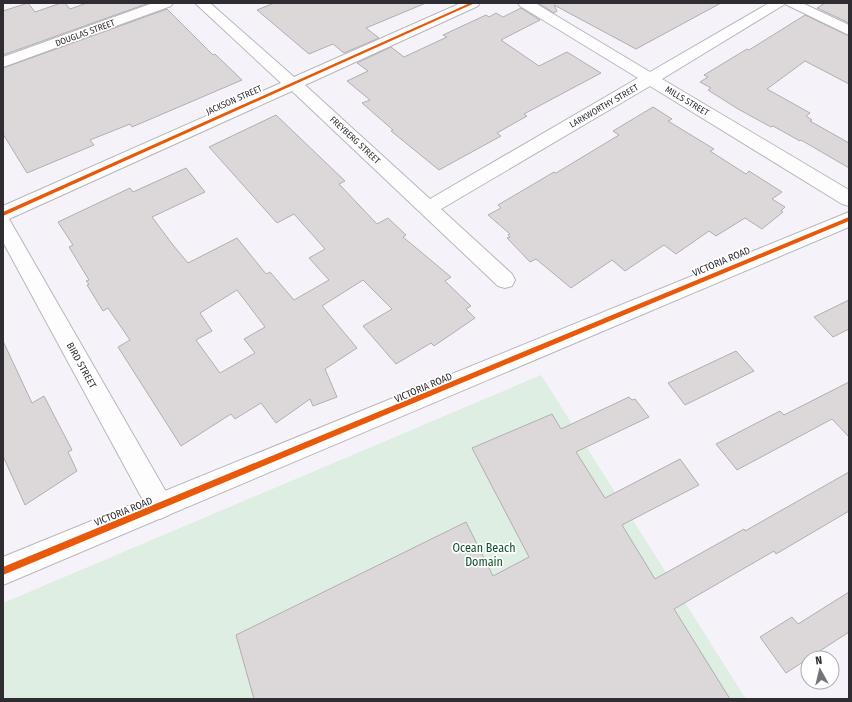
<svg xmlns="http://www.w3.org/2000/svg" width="852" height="702" font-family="'Fira Sans Condensed',sans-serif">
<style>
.green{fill:#deeee2}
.building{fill:#dcd8d9;stroke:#b2aeb0;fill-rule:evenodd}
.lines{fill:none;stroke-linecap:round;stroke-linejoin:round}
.street-casing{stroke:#b8b6bb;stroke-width:2}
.secondary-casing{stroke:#b8b6bb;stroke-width:2}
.street{fill:#fefdfe;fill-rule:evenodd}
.secondary{fill:#fefdfe;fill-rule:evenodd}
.cycleway-casing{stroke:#fff;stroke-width:2}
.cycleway{fill:#e8590c;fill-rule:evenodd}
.labels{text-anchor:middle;stroke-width:3.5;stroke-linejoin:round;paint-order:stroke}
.far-street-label{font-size:9px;fill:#302d32;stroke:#fff}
.street-label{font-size:10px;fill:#302d32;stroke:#fff}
.near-park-label{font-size:12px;fill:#0f5229;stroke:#fff}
</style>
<rect width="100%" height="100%" fill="#f6f2f9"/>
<path class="green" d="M541,375l205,324h-743v-96z"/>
<path class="building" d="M28,3l7,9 26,-9h4l5,6 17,-6h62l-146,52v-44z
M274,3h152l-60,25 13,10 -35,15 -11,-9 -24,10 -52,-44z
M538,3h183l-85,46 -82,-44 3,6 -3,2z
M825,3h24v20l-32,-15z
M521,8l19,12 -39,20 38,26 28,-14 34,21 -77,41 3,2 -30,17 4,3 -62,34 -48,-39 2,-1 -31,-27 8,-3 -23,-19 21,-10 -11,-8 34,-16 13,10 43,-20 -4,-2 43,-20 3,2 7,-4 7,4z
M167,9l46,46 2,-1 27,26 -110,47 -2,-3 -40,16 4,5 -67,28 -24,-39v-66z
M805,15l44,21v48l-44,-23 -38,28 43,24 -4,3 6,4 -2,1 39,22v25l-48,-28 -1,1 -27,-15 -2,1 -33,-18 -30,-19 3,-2 -11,-6 8,-5 -4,-2 43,-26 2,1z
M653,107l19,12 -4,2 46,28 -4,2 36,23 3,-3 33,21 -10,7 13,8 -4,4 2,1 -21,17 -17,-11 -29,18 -7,-5 -33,23 -12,-9 -39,26 -13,-11 -41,28 -35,-29 -6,3 -23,-24 3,-1 -2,-2 2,-1 -22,-19 13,-7 -3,-3 56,-33 2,1 63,-38 -6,-4z
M276,115l69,66 -6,3 38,40 11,-6 18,17 -3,2 48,40 -6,4 26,25 -5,3 9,9 -41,28 -3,-3 -35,21 -33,-38 29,-17 -29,-29 -41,26 35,42 -32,21 12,28 -24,9 -3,-7 -34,24 -15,-20 -26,16 -4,-5 -50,32 -63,-99 12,-7 -22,-32 -5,3 -16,-26 2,-1 -3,-3 3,-1 -20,-33 4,-2 -15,-23 72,-34 3,4 53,-24 19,24 -53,25 21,28 15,18 49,-25 29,36 4,-2 24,28 35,-20 -20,-22 16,-9 -31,-35 -17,9 -68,-76zM237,290l28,37 -21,12 11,14 -35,20 -24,-33 16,-9 -12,-18z
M849,300v29l-16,8 -19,-20z
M3,341l29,62 12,-7 28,54 -4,2 9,19 -52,34 -22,-49z
M736,351l18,20 -69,34 -17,-22z
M849,382v55l-17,-18 -95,51 -21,-26 64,-33 4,4z
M629,397l3,3 3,-1 14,18 -73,35 29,46 75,-39 19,26 -77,40 33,54 89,-50 1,2 104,-59v39l-73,43 -2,-3 -100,58 56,90h-476l-18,-64 230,-113 27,54 36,-19 -57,-109 80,-34 9,15z
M849,592v40l-63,41 -26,-36 32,-20 6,7z"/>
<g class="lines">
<defs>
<path id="street" d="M153,3h20l-2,3 -168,61v-10z
M195,3h15l84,74 167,-74h19l-2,3 -173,79 125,114 208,-121 -118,-72 -2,-3h17l115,69 119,-69h33l47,22v10l-64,-31 -123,75 187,111v16l-7,-2 -192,-118 -209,123 71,65 3,6 -3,6 -7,2 -7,-2 -206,-195 -283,128 160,278 4,9 -4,9 -9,4 -9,-4 -148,-273v-36l278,-123z"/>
<path id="secondary" d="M849,212v15l-846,358v-28z"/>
</defs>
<use href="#street" class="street-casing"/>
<use href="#secondary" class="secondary-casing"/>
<use href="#street" class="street"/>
<use href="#secondary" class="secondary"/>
<defs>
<path id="cycleway" d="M470,3h5l-472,213v-4z
M849,217v4l-846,354v-8z"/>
</defs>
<use href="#cycleway" class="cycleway-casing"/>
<use href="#cycleway" class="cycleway"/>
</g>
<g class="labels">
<g class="far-street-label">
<text transform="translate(85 33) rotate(-20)" y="3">DOUGLAS STREET</text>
<text transform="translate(234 100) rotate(-24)" y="3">JACKSON STREET</text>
<text transform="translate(687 101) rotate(31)" y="3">MILLS STREET</text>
<text transform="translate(604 106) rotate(-30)" y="3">LARKWORTHY STREET</text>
<text transform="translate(355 140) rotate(43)" y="3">FREYBERG STREET</text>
</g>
<g class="street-label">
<text transform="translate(721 261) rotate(-23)" y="4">VICTORIA ROAD</text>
<text transform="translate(82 365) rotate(61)" y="4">BIRD STREET</text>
<text transform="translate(423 387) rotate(-23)" y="4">VICTORIA ROAD</text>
<text transform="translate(123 511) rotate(-22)" y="4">VICTORIA ROAD</text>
</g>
<g class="near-park-label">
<text x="484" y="552">Ocean Beach<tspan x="484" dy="14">Domain</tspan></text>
</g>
</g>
<rect width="852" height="702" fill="none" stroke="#302d32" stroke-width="8"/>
<g transform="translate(820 670) rotate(352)"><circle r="19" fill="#ffffff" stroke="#acabad"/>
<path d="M0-3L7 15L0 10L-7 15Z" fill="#757278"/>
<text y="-6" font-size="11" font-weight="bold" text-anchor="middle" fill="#302d32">N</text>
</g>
</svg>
